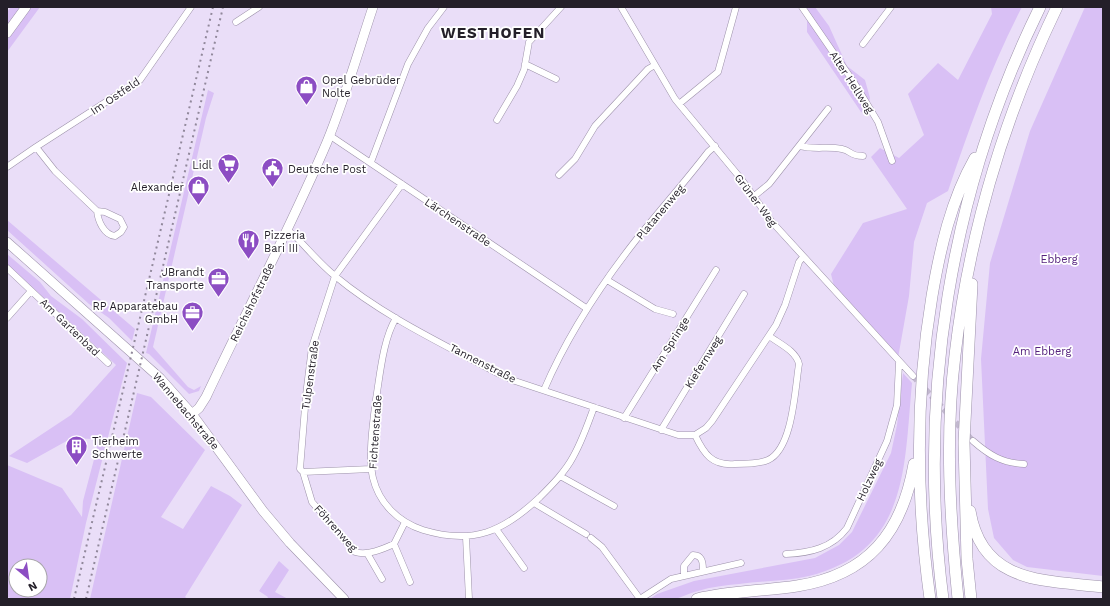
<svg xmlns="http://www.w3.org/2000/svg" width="1110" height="606" font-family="'Work Sans',sans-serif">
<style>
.green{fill:#d9c0f5;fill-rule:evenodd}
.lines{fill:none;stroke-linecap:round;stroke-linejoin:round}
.street-tunnel{stroke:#c2b8cf;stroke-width:6;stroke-dasharray:6 3;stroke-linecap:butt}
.street-casing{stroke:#9d92aa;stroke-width:7}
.secondary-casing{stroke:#9d92aa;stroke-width:10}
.highway-casing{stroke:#9d92aa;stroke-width:12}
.street{stroke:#fff;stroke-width:6}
.secondary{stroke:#fff;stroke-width:9}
.highway{stroke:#fff;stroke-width:11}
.rail{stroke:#91889b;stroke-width:2;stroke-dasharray:2 4;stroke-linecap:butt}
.labels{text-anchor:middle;stroke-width:3.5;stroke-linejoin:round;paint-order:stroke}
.poi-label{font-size:11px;fill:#241f29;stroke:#fff;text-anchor:start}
.street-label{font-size:11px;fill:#241f29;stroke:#fff}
.park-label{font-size:11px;fill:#56237e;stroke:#fff}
.district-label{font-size:15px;font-weight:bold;letter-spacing:1px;fill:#241f29;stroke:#fff}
</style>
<rect width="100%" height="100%" fill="#eadef8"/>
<path class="green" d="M11,7h29l-33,45v-40z
M805,7h10l14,19 18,40 18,14 5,18 -4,16 -5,-2 -54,-80v-23z
M991,7h31c-31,59 -53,122 -74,184l-21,12 -13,39 -5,54 -11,62 -64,-72 -3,-12 32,-51 44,-14 -36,-52 9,-9 19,10 25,-23 -16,-41 30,-31 20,17 34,-66z
M1085,7h18v569l-76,-9 -14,-7 -19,-22 -6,-29 -7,-150 9,-96 40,-132z
M208,90l6,3 -8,25 -53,229 35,40 6,3 7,-4 -2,5 -10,3 -40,-40 -3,-1z
M7,220l128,109 -3,12 -23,-23 -20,-14 -82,-74z
M7,254l33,28 11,14 31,23 45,44 -41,160 -16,76h-56l-7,-2v-132l55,23 20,29 1,-16 14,-53 -5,-9 -20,-1 -45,25 -18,-7 62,-41 45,-50 -109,-101zM16,566h24v24h-24z
M903,373l9,10c-8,84 -3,168 -103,193 -22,5 -47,5 -70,8 -14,1 -28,3 -41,7 -8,2 -16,6 -23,8 -8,1 -17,0 -25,0l7,-5 37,-13 121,-23 24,-13 13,-13 39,-79 6,-28z
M137,393l14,4 54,53 -44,67 22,12 28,-43 19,10 12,9 -57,92 3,2h-98z
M279,561l10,9 -14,22 13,7h-21l1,-2 -9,-6z"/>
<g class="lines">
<path class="street-tunnel" d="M913,376l60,65"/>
<defs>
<path id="street" d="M621,7l54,92 67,81 30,42 141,154
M802,7l53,77 23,38 14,39
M236,22l23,-15
M863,44l28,-37
M525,64l31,15
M679,104l39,-32 18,-65
M497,120l20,-34 7,-16 5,-28 32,-35
M329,135l257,173
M800,146c14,4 28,0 42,3 10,2 7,7 21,7
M371,162l37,-98 20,-36 16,-21
M7,167l29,-20
M559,175l16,-16 20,-33 53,-57 7,-4
M753,197l16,-13 59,-75
M97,211c1,10 7,24 18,25l6,-4 3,-5 -4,-8 -15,-7 -8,-1 -42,-40 -19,-24 104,-67 51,-73
M287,230l7,5c14,14 26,29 41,41 48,40 108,68 162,97l18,8 163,54h17l11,-7 6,-7 64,-96 9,-20 14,-43 4,-5
M7,268l101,95
M607,280l48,29 18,5
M7,318l24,-27
M396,318c-13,21 -16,57 -20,81 -3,23 -8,57 -3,79 6,25 25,44 50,52 50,15 80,2 117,-33 12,-12 25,-25 33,-40 9,-16 15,-33 21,-50
M544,390c23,-54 56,-104 92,-150 24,-30 49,-58 72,-88l7,-6
M624,418l92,-148
M661,430l83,-136
M695,435c9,19 17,31 40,29 11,0 24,0 33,-4 25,-11 27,-72 31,-96 -3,-13 -19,-20 -30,-28
M973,441c16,14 29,22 51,23
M371,469l-68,3 -3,-3 6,-74 6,-48 23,-71 67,-92
M303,472l9,30 43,50c12,4 28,-3 39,-8l11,-22
M560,476l54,30
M534,503l52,31
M496,529l28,39
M466,537l3,62
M591,538l11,9 38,52
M394,544l16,38
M367,553l15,26
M786,554c24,-1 46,-6 61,-26l40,-87 10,-36 2,-42
M684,574v-8l9,-11c9,0 10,7 10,15
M640,599l31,-20 70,-16"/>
<path id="secondary" d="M7,33l19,-26
M7,242l153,136 32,36 71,97 27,32 54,56
M192,414l7,-6 7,-11c40,-85 84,-168 121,-255 18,-44 31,-90 46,-135"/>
<path id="highway" d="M970,511c12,74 76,69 133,76
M697,599c33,-8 67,-8 100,-13 71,-11 105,-53 117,-122
M930,599c-14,-101 -15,-202 2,-303 8,-47 19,-96 43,-138
M943,599c-26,-202 7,-409 97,-592
M958,599c-8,-81 -13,-163 -3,-244 14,-122 49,-238 102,-348
M971,599l-4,-40 -3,-117 8,-158"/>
</defs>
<use href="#street" class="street-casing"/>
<use href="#secondary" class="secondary-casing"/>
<use href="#highway" class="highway-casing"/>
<use href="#street" class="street"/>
<use href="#secondary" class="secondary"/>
<use href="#highway" class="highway"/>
<path class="rail" d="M74,599l139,-592
M86,599l137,-592"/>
</g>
<defs>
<symbol id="shop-pin" viewBox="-11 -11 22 30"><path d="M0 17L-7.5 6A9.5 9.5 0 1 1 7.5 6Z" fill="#8c4dc3" stroke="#fff"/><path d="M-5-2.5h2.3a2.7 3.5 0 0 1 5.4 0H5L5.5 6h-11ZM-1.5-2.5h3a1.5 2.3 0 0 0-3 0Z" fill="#fff"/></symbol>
<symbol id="supermarket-pin" viewBox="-11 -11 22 30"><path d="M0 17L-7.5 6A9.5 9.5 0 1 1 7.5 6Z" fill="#8c4dc3" stroke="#fff"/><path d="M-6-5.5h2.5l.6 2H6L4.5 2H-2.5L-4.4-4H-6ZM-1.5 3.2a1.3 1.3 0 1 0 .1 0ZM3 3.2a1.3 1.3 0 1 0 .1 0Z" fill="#fff"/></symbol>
<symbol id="civic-pin" viewBox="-11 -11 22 30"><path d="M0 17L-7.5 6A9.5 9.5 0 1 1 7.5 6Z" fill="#8c4dc3" stroke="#fff"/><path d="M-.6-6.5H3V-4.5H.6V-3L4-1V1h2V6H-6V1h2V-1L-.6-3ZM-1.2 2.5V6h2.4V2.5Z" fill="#fff"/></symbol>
<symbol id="restaurant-pin" viewBox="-11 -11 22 30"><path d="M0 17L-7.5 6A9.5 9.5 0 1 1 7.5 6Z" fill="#8c4dc3" stroke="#fff"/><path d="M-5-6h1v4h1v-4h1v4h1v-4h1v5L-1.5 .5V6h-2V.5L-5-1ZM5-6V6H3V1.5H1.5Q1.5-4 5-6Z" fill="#fff"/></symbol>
<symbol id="office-pin" viewBox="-11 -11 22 30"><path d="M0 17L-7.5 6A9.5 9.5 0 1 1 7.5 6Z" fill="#8c4dc3" stroke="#fff"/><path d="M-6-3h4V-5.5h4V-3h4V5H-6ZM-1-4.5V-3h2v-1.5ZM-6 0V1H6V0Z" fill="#fff"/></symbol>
<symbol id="building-pin" viewBox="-11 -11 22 30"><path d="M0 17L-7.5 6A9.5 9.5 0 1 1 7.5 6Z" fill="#8c4dc3" stroke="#fff"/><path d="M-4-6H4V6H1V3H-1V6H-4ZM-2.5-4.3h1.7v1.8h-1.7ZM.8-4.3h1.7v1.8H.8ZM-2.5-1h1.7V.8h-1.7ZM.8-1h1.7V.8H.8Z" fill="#fff"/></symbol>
</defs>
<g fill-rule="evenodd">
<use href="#shop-pin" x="294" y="74" width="25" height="34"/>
<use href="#supermarket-pin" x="216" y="152" width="25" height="34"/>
<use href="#civic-pin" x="260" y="156" width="25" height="34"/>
<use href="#shop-pin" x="186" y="174" width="25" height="34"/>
<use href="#restaurant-pin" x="236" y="228" width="25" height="34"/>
<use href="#office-pin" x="206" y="266" width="25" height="34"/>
<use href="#office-pin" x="180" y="300" width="25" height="34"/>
<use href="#building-pin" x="64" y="434" width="25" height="34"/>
</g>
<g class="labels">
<g class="poi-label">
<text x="322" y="84">Opel Gebrüder<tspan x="322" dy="13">Nolte</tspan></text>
<text x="212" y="169" text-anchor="end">Lidl</text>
<text x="288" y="173">Deutsche Post</text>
<text x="184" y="191" text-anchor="end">Alexander</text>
<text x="264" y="239">Pizzeria<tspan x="264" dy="13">Bari III</tspan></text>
<text x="204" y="276" text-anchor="end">JBrandt<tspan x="204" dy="13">Transporte</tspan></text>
<text x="178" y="310" text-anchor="end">RP Apparatebau<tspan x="178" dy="13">GmbH</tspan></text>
<text x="92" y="445">Tierheim<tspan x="92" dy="13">Schwerte</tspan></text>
</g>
<g class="street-label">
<text transform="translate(852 82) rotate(57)" y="4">Alter Hellweg</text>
<text transform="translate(115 96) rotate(-34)" y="4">Im Ostfeld</text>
<text transform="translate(756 200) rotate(53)" y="4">Grüner Weg</text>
<text transform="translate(660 212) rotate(-50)" y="4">Platanenweg</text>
<text transform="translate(458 222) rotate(34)" y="4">Lärchenstraße</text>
<text transform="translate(252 302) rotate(-64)" y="4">Reichshofstraße</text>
<text transform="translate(70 327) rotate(44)" y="4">Am Gartenbad</text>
<text transform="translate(670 344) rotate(-58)" y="4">Am Springe</text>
<text transform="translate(703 362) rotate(-58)" y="4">Kiefernweg</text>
<text transform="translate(483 363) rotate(27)" y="4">Tannenstraße</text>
<text transform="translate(310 375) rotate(-82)" y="4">Tulpenstraße</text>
<text transform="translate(186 411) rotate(50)" y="4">Wannebachstraße</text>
<text transform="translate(375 432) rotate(-86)" y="4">Fichtenstraße</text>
<text transform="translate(869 480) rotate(-65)" y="4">Holzweg</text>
<text transform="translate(336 528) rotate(48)" y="4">Föhrenweg</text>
</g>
<g class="park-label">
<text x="1059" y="263">Ebberg</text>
<text x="1042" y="355">Am Ebberg</text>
</g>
<g class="district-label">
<text x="493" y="38">WESTHOFEN</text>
</g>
</g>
<rect width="1110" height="606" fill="none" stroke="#241f29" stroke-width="16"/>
<g transform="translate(28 578) rotate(151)"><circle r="19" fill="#ffffff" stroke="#a7a5a9"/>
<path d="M0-3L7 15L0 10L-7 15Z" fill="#8c4dc3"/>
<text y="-6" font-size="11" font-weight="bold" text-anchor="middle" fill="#241f29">N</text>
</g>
</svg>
